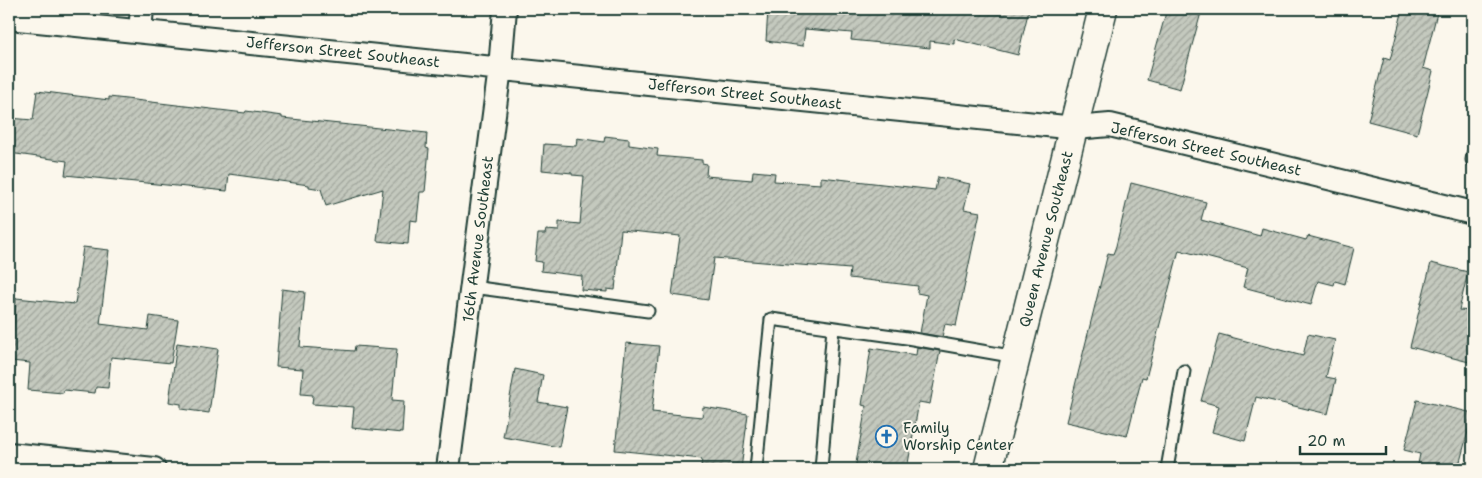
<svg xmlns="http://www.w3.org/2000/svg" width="1482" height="478" font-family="'Shantell Sans',sans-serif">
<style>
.building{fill:url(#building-hatch);stroke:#1f3d34}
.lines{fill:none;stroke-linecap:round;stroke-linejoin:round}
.service-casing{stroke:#1f3d34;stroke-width:15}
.minor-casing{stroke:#1f3d34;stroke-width:26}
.secondary-casing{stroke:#1f3d34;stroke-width:31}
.service{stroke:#fbf7ec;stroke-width:11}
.minor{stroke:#fbf7ec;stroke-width:22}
.secondary{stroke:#fbf7ec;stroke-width:28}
.labels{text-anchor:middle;stroke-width:4;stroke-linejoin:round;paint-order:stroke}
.street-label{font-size:15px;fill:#1f3d34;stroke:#fbf7ec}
.poi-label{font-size:15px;fill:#1f3d34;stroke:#fbf7ec;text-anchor:start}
</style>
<defs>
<pattern id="building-hatch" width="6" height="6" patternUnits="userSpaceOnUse" patternTransform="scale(1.25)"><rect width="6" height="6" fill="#c4c9be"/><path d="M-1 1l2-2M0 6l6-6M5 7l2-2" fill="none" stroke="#9fa49b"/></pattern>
</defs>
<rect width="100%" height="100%" fill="#fbf7ec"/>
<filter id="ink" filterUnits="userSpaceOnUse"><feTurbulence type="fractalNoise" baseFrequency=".02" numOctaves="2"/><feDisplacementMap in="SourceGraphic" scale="10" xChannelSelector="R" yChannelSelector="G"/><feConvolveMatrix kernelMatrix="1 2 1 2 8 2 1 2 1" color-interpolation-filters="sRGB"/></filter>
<g filter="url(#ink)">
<path class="building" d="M768,9h261l-11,46 -64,-16v5l-24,-3v7l-79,-8 1,-7 -47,-4 -2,17 -37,-5z
M1167,9h35l-22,80 -33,-9z
M1403,9h35l-15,59 10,3 -16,63 -49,-13 16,-63 6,2z
M37,91l72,9v-3l136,16 1,-2 36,5v2l145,15 -1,15 3,1 -4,43h-5l-3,29 -7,-1 -2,24 -31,-3 6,-52 -57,17 -5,-17 -12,-2v-2l-80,-11 -2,17 -162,-16 2,-14 -58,-8v-35l24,2z
M605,136l24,3v6l29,4 -1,7 45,4v3l5,1 -1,12 46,4 1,-9 22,2 -1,8 47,3v-7l114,13 3,-13 32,7 -6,25 16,3 -24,114 -11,-2 -3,13 -22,-4 7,-38 -10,-2 1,-7 -69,-8 1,-9 -136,-11 -6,42 -36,-5 8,-59 -59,-6 -6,60 -8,-1v3l-26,-2 1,-14 -41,-5 1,-9 -7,-1 3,-27h7l1,-4 13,1v-9l21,2 4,-48 -12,-1v-2l-30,-3 2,-26 32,2 1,-8 27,4z
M1131,183l75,19 -5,18 59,16 2,-8 44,12 2,-4 46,12 -9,36 -10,-3 -1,4 -16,-4 -7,24 -68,-18 5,-19 -69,-18 -33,128 -4,-1 -15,59 -61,-14 42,-169 5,1 3,-8z
M83,247l26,3 -9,74 48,6 2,-14 28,4 -7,43 -60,-6 -3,31 -12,-1 -1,6 -31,-3 -1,3 -35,-3 2,-27 -19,-2 5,-63 59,6z
M1431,263l37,9 -9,38 14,1v52l-63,-16z
M282,289l23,3 -5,55 54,4 1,-5 42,3 -5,51 12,1 -2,32 -50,-5 2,-21 -42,-3 1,-9 -12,-1 2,-25 -27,-2z
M1219,334l84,22 5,-22 27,6 -9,37 10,2 -8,35 -72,-17 -11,44 -33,-9 7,-26 -18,-5z
M177,343l41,6 -9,64 -28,-4v-5l-12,-2z
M626,343l33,3 -7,66 50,5 1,-10 45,7 -7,55 -40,-3 1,-7 -87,-9z
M917,347l23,4 -10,53 -11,-2 -12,67h-52l11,-63 -4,-1 9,-57 45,7z
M515,369l28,6 -5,27 29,5 -8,40 -56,-10z
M1417,400l56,13 -15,56h-41l3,-15 -16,-4z"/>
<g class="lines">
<defs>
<path id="service" d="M1472,160l1,-6
M472,287l176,24
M756,469l15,-150 136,19 109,19
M821,469l12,-141
M1167,469l17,-98"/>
<path id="minor" d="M9,18l1066,110 35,-3 363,88
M140,31l2,-22
M9,454l145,15
M448,469l52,-401 5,-59"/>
<path id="secondary" d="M988,469l115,-460"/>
</defs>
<use href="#service" class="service-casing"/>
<use href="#minor" class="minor-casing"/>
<use href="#secondary" class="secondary-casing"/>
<use href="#service" class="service"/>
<use href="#minor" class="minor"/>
<use href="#secondary" class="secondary"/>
</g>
</g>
<defs>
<symbol id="church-ring" viewBox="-11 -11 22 22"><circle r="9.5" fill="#fbf7ec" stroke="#1f6fb2" stroke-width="1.5"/><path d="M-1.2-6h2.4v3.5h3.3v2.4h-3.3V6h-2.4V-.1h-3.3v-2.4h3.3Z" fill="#1f6fb2"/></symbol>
</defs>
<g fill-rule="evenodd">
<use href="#church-ring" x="874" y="424" width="25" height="25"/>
</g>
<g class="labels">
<g class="street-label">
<text transform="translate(343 52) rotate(6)" y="5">Jefferson Street Southeast</text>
<text transform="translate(745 94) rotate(6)" y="5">Jefferson Street Southeast</text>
<text transform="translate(1206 149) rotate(13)" y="5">Jefferson Street Southeast</text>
<text transform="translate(478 239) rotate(-83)" y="5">16th Avenue Southeast</text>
<text transform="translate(1046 239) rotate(-76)" y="5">Queen Avenue Southeast</text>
</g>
<g class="poi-label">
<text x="903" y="433">Family<tspan x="903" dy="17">Worship Center</tspan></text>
</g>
</g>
<rect width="1482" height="478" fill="none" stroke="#fbf7ec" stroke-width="30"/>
<rect x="15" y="15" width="1452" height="448" fill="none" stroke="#1f3d34" stroke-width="2" filter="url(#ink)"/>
<path d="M1300 446v8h86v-8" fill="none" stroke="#1f3d34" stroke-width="2.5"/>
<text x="1307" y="446" font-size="15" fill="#1f3d34" stroke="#fbf7ec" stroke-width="4" paint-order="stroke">20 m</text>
</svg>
